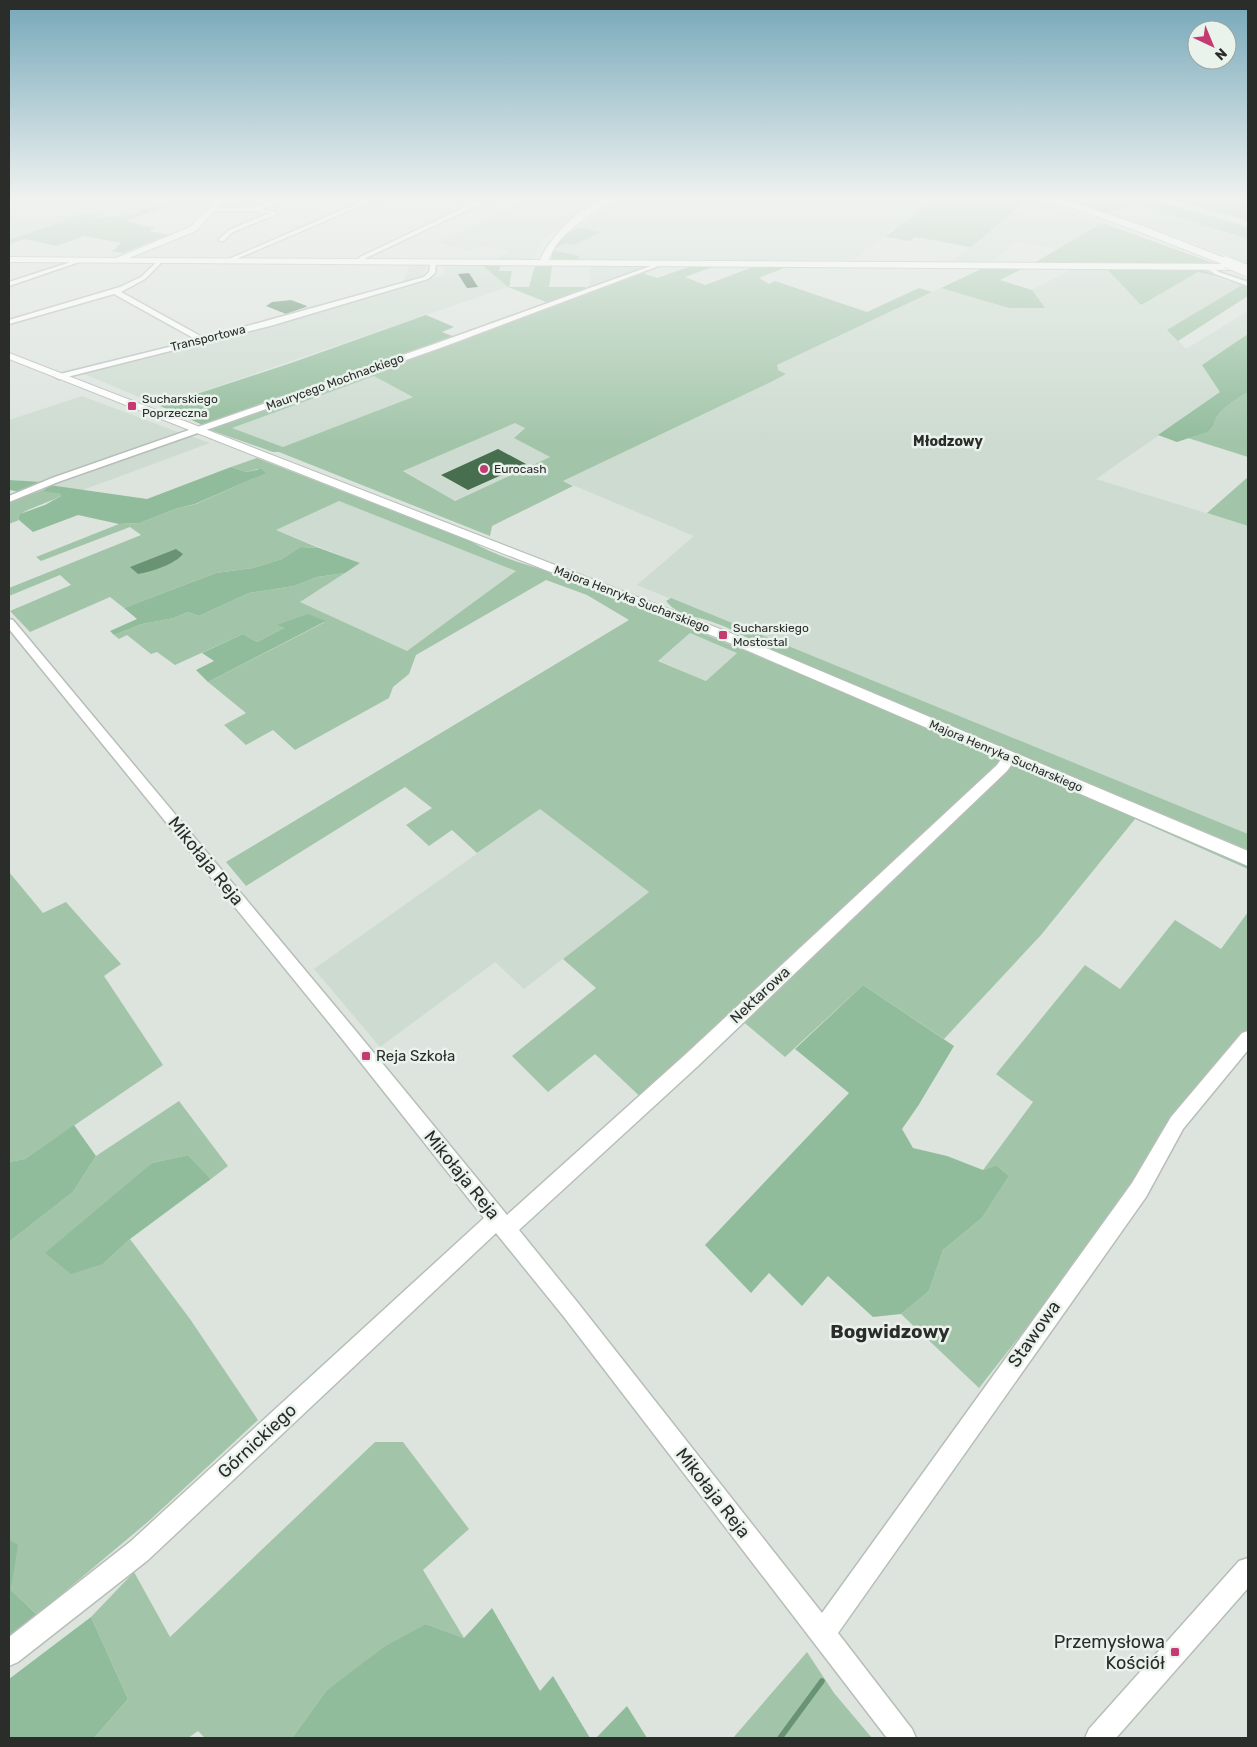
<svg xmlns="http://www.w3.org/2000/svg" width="1257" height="1747" font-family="Rubik,sans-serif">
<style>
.built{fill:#cddbd0}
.green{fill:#a2c5a9;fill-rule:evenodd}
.forest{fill:#91bc9b}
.water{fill:#6a9373}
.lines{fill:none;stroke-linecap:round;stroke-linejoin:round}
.stream{stroke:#6a9373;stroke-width:5.5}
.building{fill:#466e4f}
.minor-casing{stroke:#b7beb8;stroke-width:3}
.tertiary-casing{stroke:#b7beb8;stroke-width:2}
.primary-casing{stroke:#b7beb8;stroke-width:2}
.minor{fill:#fff;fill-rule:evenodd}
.tertiary{fill:#fff;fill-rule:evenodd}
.primary{fill:#fff;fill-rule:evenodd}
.primary-bridge-casing{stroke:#b7beb8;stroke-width:12;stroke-linecap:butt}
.primary-bridge{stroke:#fff;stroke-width:11}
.poi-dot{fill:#c53a70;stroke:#eaf2ec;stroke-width:2}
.labels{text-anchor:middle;stroke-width:5;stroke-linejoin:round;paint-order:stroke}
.far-street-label{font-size:12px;fill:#2b2d2b;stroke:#eaf2ec}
.far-poi-label{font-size:12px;fill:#2b2d2b;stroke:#eaf2ec;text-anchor:start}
.far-neighbourhood-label{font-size:14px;font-weight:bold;fill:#2b2d2b;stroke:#eaf2ec}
.street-label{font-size:15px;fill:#2b2d2b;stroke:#eaf2ec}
.poi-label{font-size:15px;fill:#2b2d2b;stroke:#eaf2ec;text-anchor:start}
.near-street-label{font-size:18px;fill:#2b2d2b;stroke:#eaf2ec}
.near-poi-label{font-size:18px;fill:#2b2d2b;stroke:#eaf2ec;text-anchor:end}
.near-neighbourhood-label{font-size:19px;font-weight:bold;fill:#2b2d2b;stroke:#eaf2ec}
</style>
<rect width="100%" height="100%" fill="#dde4de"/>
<path class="built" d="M9,197h202l-5,6 -63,6 -6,4 -16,3 -24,2 -16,-3 -72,25z
M532,197h72l-61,43 -11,21 -35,-1 12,-9 -29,-5 -10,5 -32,-8z
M620,197h317l-85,63h-274l1,-4 -24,-5 10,-8 9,2 26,-13 -22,-5z
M1032,199l70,24 -44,26 -42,-7 -27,21 -39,-1z
M1136,204l112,35v26l-57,-23 -86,-29z
M410,265h17l-6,13 -19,5z
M461,265h21l26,22 -348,119 -78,-33 365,-99 -5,-7z
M591,266h50l7,2 -56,19h-3z
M1073,268l34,1 81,9 10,-6 44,13 -74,45 18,19 62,-38v23l-46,31 19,27 -125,87 152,47v308l-611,-249 57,-49 -131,-55 208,-99 15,-8 -8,-4 -1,-5 164,-77 68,20h35l-12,-18z
M374,375l40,22 -131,50 -52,-19z
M82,396l101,38 -141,48 -33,-2v-60z
M515,423l10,4 -11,11 36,19 -96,44 -51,-31z
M190,436l20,7 -130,48 -31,-6z
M339,501l177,70 -109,80 -107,-49 60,-39 -84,-33z
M690,633l48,19 -32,29 -48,-21z
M540,809l109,83 -125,97 -29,-27 -115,85 -66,-78z"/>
<path class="green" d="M937,197h90l3,1 -59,49 -56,-10 -5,4 -25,-4z
M1056,197h88l104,30v12l-112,-35 -31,9z
M1164,197h84v24z
M164,207l-38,14 29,7 -6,3 20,4 -46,18 -12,-2 7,-3 -2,-1 6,-4 -38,-7 -27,10 -32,-7 -16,5v-4l72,-25 19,-2 -9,4 6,1 24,-2 16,-3 6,-4z
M1102,223l117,42 -185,-2z
M578,227l23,5 -27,13 -9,-2 -10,6 1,2 23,5 -2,5 -25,-1c-3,-17 15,-25 26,-33z
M482,265h19l-2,6h13l-3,16h20l6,-21h17l-3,21h36l1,4 -35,13 -43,-17z
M692,266h23l-30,11 20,8 51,-19 31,1 -28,11 10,6 6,-3 92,31 52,-24 13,4 -155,73 1,5 8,4 -15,8 -208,99 10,5 -81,40 -2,10 -211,-84h-6l-63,-22 432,-157 15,5zM374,376l39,21 -130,50 -51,-19zM515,423l10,5 -11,10 36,19 -95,44 -52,-30z
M983,268h41l-24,12 32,10 13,18h-36l-68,-20z
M1107,269h95l17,8 -21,-5 -57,33z
M1242,285l6,2v9l-70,45 -11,-11z
M1248,392v65l-60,-19 19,-7 7,-6c2,-15 22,-25 34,-33z
M257,458l213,83c25,14 51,23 79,30l192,78 507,213v7l-113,-50 -94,116 -97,104 -81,-54 -78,72 -45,-38 -91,86 -54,-51 -47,38 -36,-36 84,-68 -33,-29 86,-67 -109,-83 -63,44 -25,-23 -23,16 -23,-21 26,-17 -27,-21 -159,99 -20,-24 403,-242 -42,-25 -41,-15 -130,75 -7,19 -16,13 -4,11 -94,52 -22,-20 -27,15 -22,-20 22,-12 -38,-31 117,-60 -47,3 6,3 -27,14 -14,-8 -68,31 -18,-13 -6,2 -24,-19 -8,4 -5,-4 28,-11 32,-6 14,-6 11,4 50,-23 45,-7 23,-9 28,-4 -45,29 107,49 109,-80 -177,-70 -63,29 43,18 -19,-1 -18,12 -29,9 -37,5 -92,35 -14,-11 -80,35 -20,-21 61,-26 -11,-10 -51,21v-8l132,-53 -11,-8 -89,34 -5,-4 83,-33 21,-1 35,-14 21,-5 58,-26 4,-9 -12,3 -15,-5zM690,633l47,20 -31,28 -48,-20z
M1248,477v49l-41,-13z
M46,489l-2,1 17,4v2c-13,7 -33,12 -43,20l1,4 -10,4v-22z
M671,598l577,236v16l-487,-204c-15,-9 -29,-17 -46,-23 -16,-7 -37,-6 -49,-22z
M9,872l34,41 23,-11 55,62 -17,12 59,89 -138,94 -16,3z
M1248,912v120l-26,29 -78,117 -165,210 -78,-74 28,-23 14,-41 39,-32 27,-42 -13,-11 -13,5 50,-68 -37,-28 89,-109 35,24 55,-69 46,29z
M179,1101l49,65 -17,13 -23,-24 -36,8 -25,23 -24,78 27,-25 60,80 68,101 -108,100 -113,95 -26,-25 6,-45 -8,-6v-297l64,-50 23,-36z
M375,1442h28l66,87 -46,41 41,68 -38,-14 -100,67 -34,47h-87l-7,-7 -10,7h-94l34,-39 -37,-82 43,-45 36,65z
M807,1652l27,41 38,45h-139z"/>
<path class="forest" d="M426,315l28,12 -12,5 13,5 -250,89 -45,-20 131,-43z
M1248,334v58c-12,8 -32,18 -34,33l-7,7 -30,10 -19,-7 62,-43 -18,-27z
M231,467l15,5 15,-3 5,4 -71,31 -20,5 -35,14 -21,1 -41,-9 -45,17 -14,-12 -1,-3 2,-3 25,-9 16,-9v-2l-18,-3 6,-6 98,14z
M9,480l33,2 -19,10 -14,-2z
M300,547l19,1 41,15 -15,10 -28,4 -23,9 -45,7 -50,23 -11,-4 -14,6 -32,6 -28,11 -4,-4 27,-12 -13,-11 92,-35 37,-5 29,-9z
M308,614l18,7 -118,61 -12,-12 18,-9 -12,-8 41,-19 14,8 27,-14 -7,-3z
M863,985l91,61 -36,60 -16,23 11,19 34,8 36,14 13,-5 13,11 -27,42 -39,32 -14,41 -28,23 -28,3 -45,-41 -26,30 -33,-33 -18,20 -46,-48 144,-152 -54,-44z
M74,1125l22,31 -23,36 -64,50v-80l16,-3z
M188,1155l23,24 -81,60 -27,25 -32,10 -26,-21 107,-90z
M9,1539l9,6 -7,45 26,25 -28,21z
M492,1608l48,83 13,-15 37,62h-298l34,-47 58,-44 42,-23 38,14z
M91,1617l37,82 -34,39h-85v-59z
M627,1706l20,32h-51z"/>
<path class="water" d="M291,300l16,6 -1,1 -20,7 -20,-8 6,-4z
M176,549l7,5c-8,10 -32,18 -45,20l-8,-7z"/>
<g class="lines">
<path class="stream" d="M780,1738l42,-57"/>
</g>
<path class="building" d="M469,273l9,14 -11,1 -9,-14z
M498,449l28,15 -58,26 -27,-15z"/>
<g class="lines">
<defs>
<path id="minor" d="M279,197h9l-26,12 15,3v2l-44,18 -10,9h-4v-2l10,-9 40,-17 -13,-2h-42l-2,-3 43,-1z
M372,197h9l-154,66 -5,-1z
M486,197h9l-131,62 -4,5 -5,-1 5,-6z
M160,259l2,1v2l-17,17 -24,13 83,46 220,-61 5,-5 2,-10 5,1 -1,10 -7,6 -158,47 -211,53 -4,-2 1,-2 141,-35 -83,-46 -105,30v-4l111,-33 21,-10z
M77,260l5,1 -73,25v-4z
M659,263l5,1 -221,83 -385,135 -49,20v-6l43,-18 385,-135z
M1208,265l11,7 29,10v4l-33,-12 -10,-7z
M9,619l4,1 342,410 152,185 180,-162 310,-288 8,-11h10l2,3 -10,14 -308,294 -180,165 59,73 244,310 310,-430 39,-66 71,-84 6,-2v19l-65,79 -37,68 -308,436 74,96 4,9h-29l-323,-421 -68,-84 -348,327 -130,102 -9,4v-29l121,-95 354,-324 -141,-178 -334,-411z
M1248,1558v30l-132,150h-31l4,-9 150,-168z"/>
<path id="tertiary" d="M219,197h8l-31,34 -67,27 411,2c9,-23 49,-63 74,-63 -23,21 -54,31 -65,63l699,4v6l-1239,-8v-5l107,1 74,-31z
M9,353l719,279 520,219v15l-530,-228 -709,-279z"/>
<path id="primary" d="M1042,197h15l86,29 87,34 1,2 -1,2h-8l-87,-34z"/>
</defs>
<use href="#minor" class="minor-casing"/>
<use href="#tertiary" class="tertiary-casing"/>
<use href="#primary" class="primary-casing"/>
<use href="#minor" class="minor"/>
<use href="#tertiary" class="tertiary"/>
<use href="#primary" class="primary"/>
<defs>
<path id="primary-bridge" d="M1226,262l22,9"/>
</defs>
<use href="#primary-bridge" class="primary-bridge-casing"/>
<use href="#primary-bridge" class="primary-bridge"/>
</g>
<linearGradient id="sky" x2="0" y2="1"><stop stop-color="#75a7b9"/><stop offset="0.45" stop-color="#f0f3f0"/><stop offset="1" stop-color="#f0f3f0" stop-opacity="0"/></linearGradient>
<rect width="1257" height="442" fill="url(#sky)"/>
<g class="poi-dot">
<rect x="127" y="401" width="10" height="10" rx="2.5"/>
<circle cx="484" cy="469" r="5"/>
<rect x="718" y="630" width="10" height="10" rx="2.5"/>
<rect x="361" y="1051" width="10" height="10" rx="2.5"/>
<rect x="1170" y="1647" width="10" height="10" rx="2.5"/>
</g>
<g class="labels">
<g class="far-street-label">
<text transform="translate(208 338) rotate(-14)" y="4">Transportowa</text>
<text transform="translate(335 382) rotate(-20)" y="4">Maurycego Mochnackiego</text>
<text transform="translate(632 599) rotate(21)" y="4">Majora Henryka Sucharskiego</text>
<text transform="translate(1006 756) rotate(23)" y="4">Majora Henryka Sucharskiego</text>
</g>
<g class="far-poi-label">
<text x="142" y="403">Sucharskiego<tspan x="142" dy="14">Poprzeczna</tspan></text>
<text x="494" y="473">Eurocash</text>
<text x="733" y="632">Sucharskiego<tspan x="733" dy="14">Mostostal</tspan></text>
</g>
<g class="far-neighbourhood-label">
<text x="948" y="446">Młodzowy</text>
</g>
<g class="street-label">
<text transform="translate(760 995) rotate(-43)" y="5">Nektarowa</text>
</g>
<g class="poi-label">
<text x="376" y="1061">Reja Szkoła</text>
</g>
<g class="near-street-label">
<text transform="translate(206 861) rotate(51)" y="6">Mikołaja Reja</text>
<text transform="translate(462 1175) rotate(51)" y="6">Mikołaja Reja</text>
<text transform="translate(1034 1334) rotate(-55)" y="6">Stawowa</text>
<text transform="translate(257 1441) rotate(-43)" y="6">Górnickiego</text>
<text transform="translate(713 1493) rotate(52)" y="6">Mikołaja Reja</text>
</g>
<g class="near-poi-label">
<text x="1165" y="1648">Przemysłowa<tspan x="1165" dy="21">Kościół</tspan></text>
</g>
<g class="near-neighbourhood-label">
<text x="890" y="1338">Bogwidzowy</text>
</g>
</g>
<rect width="1257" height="1747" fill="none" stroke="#2b2d2b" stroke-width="20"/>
<g transform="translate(1212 45) rotate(136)"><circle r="24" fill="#eaf2ec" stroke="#9ea39f"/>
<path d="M0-4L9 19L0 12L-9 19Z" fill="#c53a70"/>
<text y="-8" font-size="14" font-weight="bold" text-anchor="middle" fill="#2b2d2b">N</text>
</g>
</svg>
